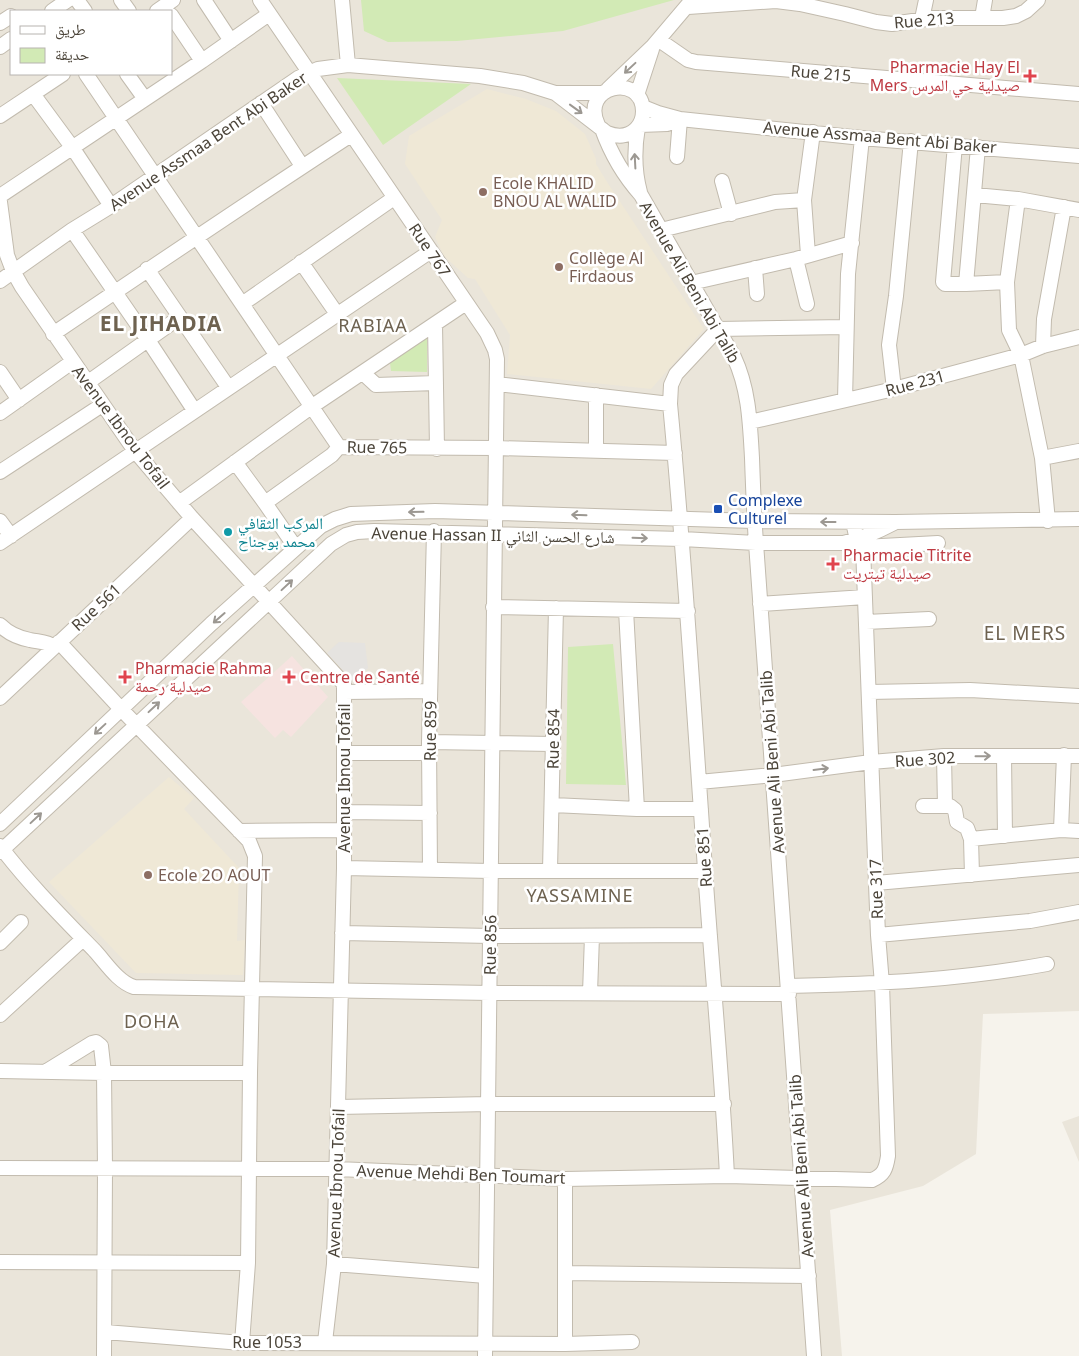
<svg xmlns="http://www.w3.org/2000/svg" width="1079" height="1356" font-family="'Noto Sans','Noto Naskh Arabic',sans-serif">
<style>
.residential{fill:#eae5da;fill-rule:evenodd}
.education{fill:#efe8d6}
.medical{fill:#f6e3e0}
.green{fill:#d2eab5}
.parking{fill:#e5e3e0}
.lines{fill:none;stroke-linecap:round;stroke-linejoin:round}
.minor-casing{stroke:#c2bbae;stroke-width:16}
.minor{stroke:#fff;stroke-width:14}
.oneway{stroke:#9c9892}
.health-dot{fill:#e0444e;stroke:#fff;stroke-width:2}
.education-dot{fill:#8d6e63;stroke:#fff;stroke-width:2}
.transit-dot{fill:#1a4fb4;stroke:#fff;stroke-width:2}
.culture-dot{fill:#0f9aa8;stroke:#fff;stroke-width:2}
.labels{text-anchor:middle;stroke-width:5;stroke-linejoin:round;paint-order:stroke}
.street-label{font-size:16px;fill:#4b4439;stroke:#fff}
.health-label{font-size:16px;fill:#be3a42;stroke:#fff;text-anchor:start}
.education-label{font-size:16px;fill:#785e54;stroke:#fff;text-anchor:start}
.transit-label{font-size:16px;fill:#164399;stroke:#fff;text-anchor:start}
.culture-label{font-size:16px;fill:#0d838f;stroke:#fff;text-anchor:start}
.neighbourhood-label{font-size:18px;letter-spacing:1px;fill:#6e6250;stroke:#fff}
.quarter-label{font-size:19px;letter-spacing:1px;fill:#6e6250;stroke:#fff}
.district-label{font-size:21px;font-weight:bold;letter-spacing:1px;fill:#6e6250;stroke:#fff}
</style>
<rect width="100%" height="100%" fill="#f6f3ec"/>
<path class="residential" d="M0,0h1079v1011l-96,3 -7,140 -53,32 -93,24 12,146h-842zM11,11h160v63h-160z
M1079,1116v46l-17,-40z"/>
<path class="education" d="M487,89l39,10 30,12 29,23 11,25v5l11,18 97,147 -53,60 -144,-15 3,-39 -35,-56 -7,-1 -24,-22 -9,-19 7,-17 -37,-56 4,-28z
M169,777l25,21 -10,11 55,59 -2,73 8,-1 -2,35 -107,-2 -87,-91z"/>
<path class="medical" d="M292,656l36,41 -37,40 -8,-7 -8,8 -34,-36z"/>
<path class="green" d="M361,0h313l-111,31 -106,10 -69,1 -24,-11z
M337,78l134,6 -88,61z
M427,337v35l-36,-1 -1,-8z
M613,644l13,141 -60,-1 2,-137z"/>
<path class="parking" d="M339,642l26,1 3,25 -14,14 -27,-29z"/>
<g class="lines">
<defs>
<path id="minor" d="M77,0l8,11
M121,0l8,11
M204,0l27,41
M260,0l227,333 8,17 2,9 -12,997
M342,0l6,65
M688,7l88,-6 24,3 45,10 31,8 16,2 41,-6h70l13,-2 10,-5 12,-11
M52,11l16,-11
M157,11l16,-11
M171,15l31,46
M982,18l3,-18
M922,19l4,-19
M0,23l11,-7
M659,40l29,20 8,2 383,32
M0,47l11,-8
M86,74l253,373 157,1 179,5
M127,74l18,25
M608,89l45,-43 39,-46
M555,93l52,40c10,4 21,4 29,-4 5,-5 7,-11 7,-18 -1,-39 -64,-26 -45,14
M33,94l39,53 39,59
M637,95l15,-46
M261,103l41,63
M643,107l15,6 22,6 182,19 217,18
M0,116l63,-42
M640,125l27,-1 10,-4
M638,127c-4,23 -4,43 2,65
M602,129c9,25 21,46 39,66l93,162c15,32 16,66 18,101 1,29 2,57 4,85l58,813
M955,145l-12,137 2,2h21l41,-2
M677,157l3,-38
M722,181l9,33
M975,195l43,4 61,11
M0,196l202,-135 67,-47
M1018,199l-11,83 2,48 12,25 21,103 6,63
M0,202l7,53 6,16 9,16 113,164 57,67 152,166v184l-10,396 -9,78
M72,230l76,110 46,70
M661,230l114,-28 29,-2
M808,255l-4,-55 9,-68
M796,259l11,45
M301,262l36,52
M755,268l2,26
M147,269l81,118
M0,281l72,-51 39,-24 187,-128 20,-9 30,-4 132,11 43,7 32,10h47
M691,283l105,-24 56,-16
M966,284l12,-137
M242,304l152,-106
M435,324l2,125
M53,334c99,-67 198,-134 298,-199
M1043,346l1,-27 20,-112
M0,372l19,28
M363,373l13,12 60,-2
M87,383l93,-66
M497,384l173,20
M894,389l-5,-44 7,-49 15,-155
M596,395v55
M845,400l3,-126 14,-136
M0,413l72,-51
M750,422l144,-33 127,-34 22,-9 36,-9
M1042,458l37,-7
M235,462l30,41
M0,472l102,-67
M179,503l132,-96 155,-104
M0,521l11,15
M0,543l431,-292
M863,547l75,-4
M296,548l-31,-45 67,-48 7,-8
M760,604l105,-7
M493,607l195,4
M626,610l11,199
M866,622l63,-3
M0,625c8,8 19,13 30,15 8,2 17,1 24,7
M59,642l62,67 128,132 6,15 -5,217 -2,190 -6,80
M344,692l86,-1
M869,692l101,-2 109,6
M0,698l192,-180
M429,742l124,2
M344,753h85
M944,756l1,50h5l5,4 2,12 10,6 4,11 90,-9 18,1
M1004,756l1,80
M699,782l74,-7 98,-13 73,-6h135
M553,805l84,4h64
M923,806h22
M345,812l85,1
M0,824l211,-200 85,-76 25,-22 14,-7 16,-5 84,-3 319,10 141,1 184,-3
M1061,830l3,-75
M239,831l105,-1
M971,839l1,36
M0,846c28,37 62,71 95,105 11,12 23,31 39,36l356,6 299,1
M0,852l331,-308 15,-9 11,-3 17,-1 308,8 74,4h87c19,-4 34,-11 51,-20
M344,868l147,3h214
M430,870l-1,-128 5,-211
M550,870l6,-262
M876,883l203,-18
M342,933l149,3 219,-1
M878,935l152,-14 49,-9
M0,943l21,-21
M788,986c89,-2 171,-6 259,-22
M590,993l2,-57
M0,1015l83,-76
M0,1071l104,2h146
M45,1072l47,-29 4,-1 5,4 3,27 1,96 -1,187
M338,1107l151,-3h235
M0,1168l337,1 228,10 162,-3 145,4c12,-5 14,-11 16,-24l-6,-172 -4,-49 -15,-388 -6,-7 -4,-18
M727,1176c-5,-103 -15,-204 -22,-307 -11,-155 -20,-310 -35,-465l1,-19 5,-11 42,-45 128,-2
M0,1262l248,1
M334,1264l152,12
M565,1273l244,3
M105,1332l137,11 323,1v-165
M565,1344l67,-2"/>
</defs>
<use href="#minor" class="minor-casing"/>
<use href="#minor" class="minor"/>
</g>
<defs><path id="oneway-shaft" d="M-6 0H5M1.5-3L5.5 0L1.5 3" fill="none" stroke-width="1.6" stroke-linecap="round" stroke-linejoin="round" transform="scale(1.25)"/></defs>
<g class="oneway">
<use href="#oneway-shaft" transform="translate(630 68) rotate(137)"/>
<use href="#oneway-shaft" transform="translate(576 109) rotate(36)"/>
<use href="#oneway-shaft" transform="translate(635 161) rotate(-93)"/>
<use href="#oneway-shaft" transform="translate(416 512) rotate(179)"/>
<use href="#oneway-shaft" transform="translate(579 515) rotate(-178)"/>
<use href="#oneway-shaft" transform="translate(828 522) rotate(-180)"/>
<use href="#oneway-shaft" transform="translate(640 538) rotate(2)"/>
<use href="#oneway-shaft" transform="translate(287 585) rotate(-43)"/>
<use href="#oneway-shaft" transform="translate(219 618) rotate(139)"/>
<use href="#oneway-shaft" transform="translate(154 707) rotate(-43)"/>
<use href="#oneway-shaft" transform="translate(100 729) rotate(137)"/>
<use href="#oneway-shaft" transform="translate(983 756) rotate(-1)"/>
<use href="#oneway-shaft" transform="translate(821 769) rotate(-7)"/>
<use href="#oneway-shaft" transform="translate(36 818) rotate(-43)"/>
</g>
<g class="health-dot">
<path d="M1027.5 68.5h5v5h5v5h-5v5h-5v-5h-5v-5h5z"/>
<path d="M830.5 556.5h5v5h5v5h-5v5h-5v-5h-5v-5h5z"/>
<path d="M122.5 669.5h5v5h5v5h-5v5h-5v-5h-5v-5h5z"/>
<path d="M286.5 669.5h5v5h5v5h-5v5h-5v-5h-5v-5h5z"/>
</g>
<g class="education-dot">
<circle cx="483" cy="192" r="5"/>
<circle cx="559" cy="267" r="5"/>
<circle cx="148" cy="875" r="5"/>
</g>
<rect class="transit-dot" x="713" y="504" width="10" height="10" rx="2.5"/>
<circle class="culture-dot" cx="228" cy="532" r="5"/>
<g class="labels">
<g class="street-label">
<text transform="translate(924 20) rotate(-5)" y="6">Rue 213</text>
<text transform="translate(821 73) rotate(5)" y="6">Rue 215</text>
<text transform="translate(880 137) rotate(5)" y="6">Avenue Assmaa Bent Abi Baker</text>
<text transform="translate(208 141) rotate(-34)" y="6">Avenue Assmaa Bent Abi Baker</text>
<text transform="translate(430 250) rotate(56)" y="6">Rue 767</text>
<text transform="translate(690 282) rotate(60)" y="6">Avenue Ali Beni Abi Talib</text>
<text transform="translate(915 383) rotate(-15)" y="6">Rue 231</text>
<text transform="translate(121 427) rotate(53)" y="6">Avenue Ibnou Tofail</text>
<text transform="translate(377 447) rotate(1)" y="6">Rue 765</text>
<text transform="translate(493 535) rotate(1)" y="6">Avenue Hassan II شارع الحسن الثاني</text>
<text transform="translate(96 607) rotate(-43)" y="6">Rue 561</text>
<text transform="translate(430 731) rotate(-89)" y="6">Rue 859</text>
<text transform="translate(553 739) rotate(-89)" y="6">Rue 854</text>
<text transform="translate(925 759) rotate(-4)" y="6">Rue 302</text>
<text transform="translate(772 762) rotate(-94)" y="6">Avenue Ali Beni Abi Talib</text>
<text transform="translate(344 778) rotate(-90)" y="6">Avenue Ibnou Tofail</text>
<text transform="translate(704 857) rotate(-94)" y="6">Rue 851</text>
<text transform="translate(876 889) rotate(-92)" y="6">Rue 317</text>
<text transform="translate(490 945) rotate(-89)" y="6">Rue 856</text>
<text transform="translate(801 1166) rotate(-94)" y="6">Avenue Ali Beni Abi Talib</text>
<text transform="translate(461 1174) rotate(2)" y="6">Avenue Mehdi Ben Toumart</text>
<text transform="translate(336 1183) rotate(-88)" y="6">Avenue Ibnou Tofail</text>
<text x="267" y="1348">Rue 1053</text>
</g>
<g class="health-label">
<text x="1020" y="73" text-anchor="end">Pharmacie Hay El<tspan x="1020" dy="18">Mers صيدلية حي المرس</tspan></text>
<text x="843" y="561">Pharmacie Titrite<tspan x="843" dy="18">صيدلية تيتريت</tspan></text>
<text x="135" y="674">Pharmacie Rahma<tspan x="135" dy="18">صيدلية رحمة</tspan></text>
<text x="300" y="683">Centre de Santé</text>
</g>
<g class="education-label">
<text x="493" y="189">Ecole KHALID<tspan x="493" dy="18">BNOU AL WALID</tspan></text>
<text x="569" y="264">Collège Al<tspan x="569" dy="18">Firdaous</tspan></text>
<text x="158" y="881">Ecole 2O AOUT</text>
</g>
<g class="transit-label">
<text x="728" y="506">Complexe<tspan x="728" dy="18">Culturel</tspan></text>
</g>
<g class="culture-label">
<text x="238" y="529">المركب الثقافي<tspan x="238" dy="18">محمد بوجناح</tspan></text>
</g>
<g class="neighbourhood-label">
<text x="373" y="332">RABIAA</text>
<text x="580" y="902">YASSAMINE</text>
<text x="152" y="1028">DOHA</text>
</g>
<g class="quarter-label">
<text x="1025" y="640">EL MERS</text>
</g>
<g class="district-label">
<text x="161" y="331">EL JIHADIA</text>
</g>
</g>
<rect x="10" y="10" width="162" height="65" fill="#ffffff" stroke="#b7b4b0"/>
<rect x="20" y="26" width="25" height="8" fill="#ffffff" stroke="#b7b4b0"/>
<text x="55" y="35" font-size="15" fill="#4b4439">طريق</text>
<rect x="20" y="48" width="25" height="15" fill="#d2eab5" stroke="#b7b4b0"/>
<text x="55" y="60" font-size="15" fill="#4b4439">حديقة</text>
</svg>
